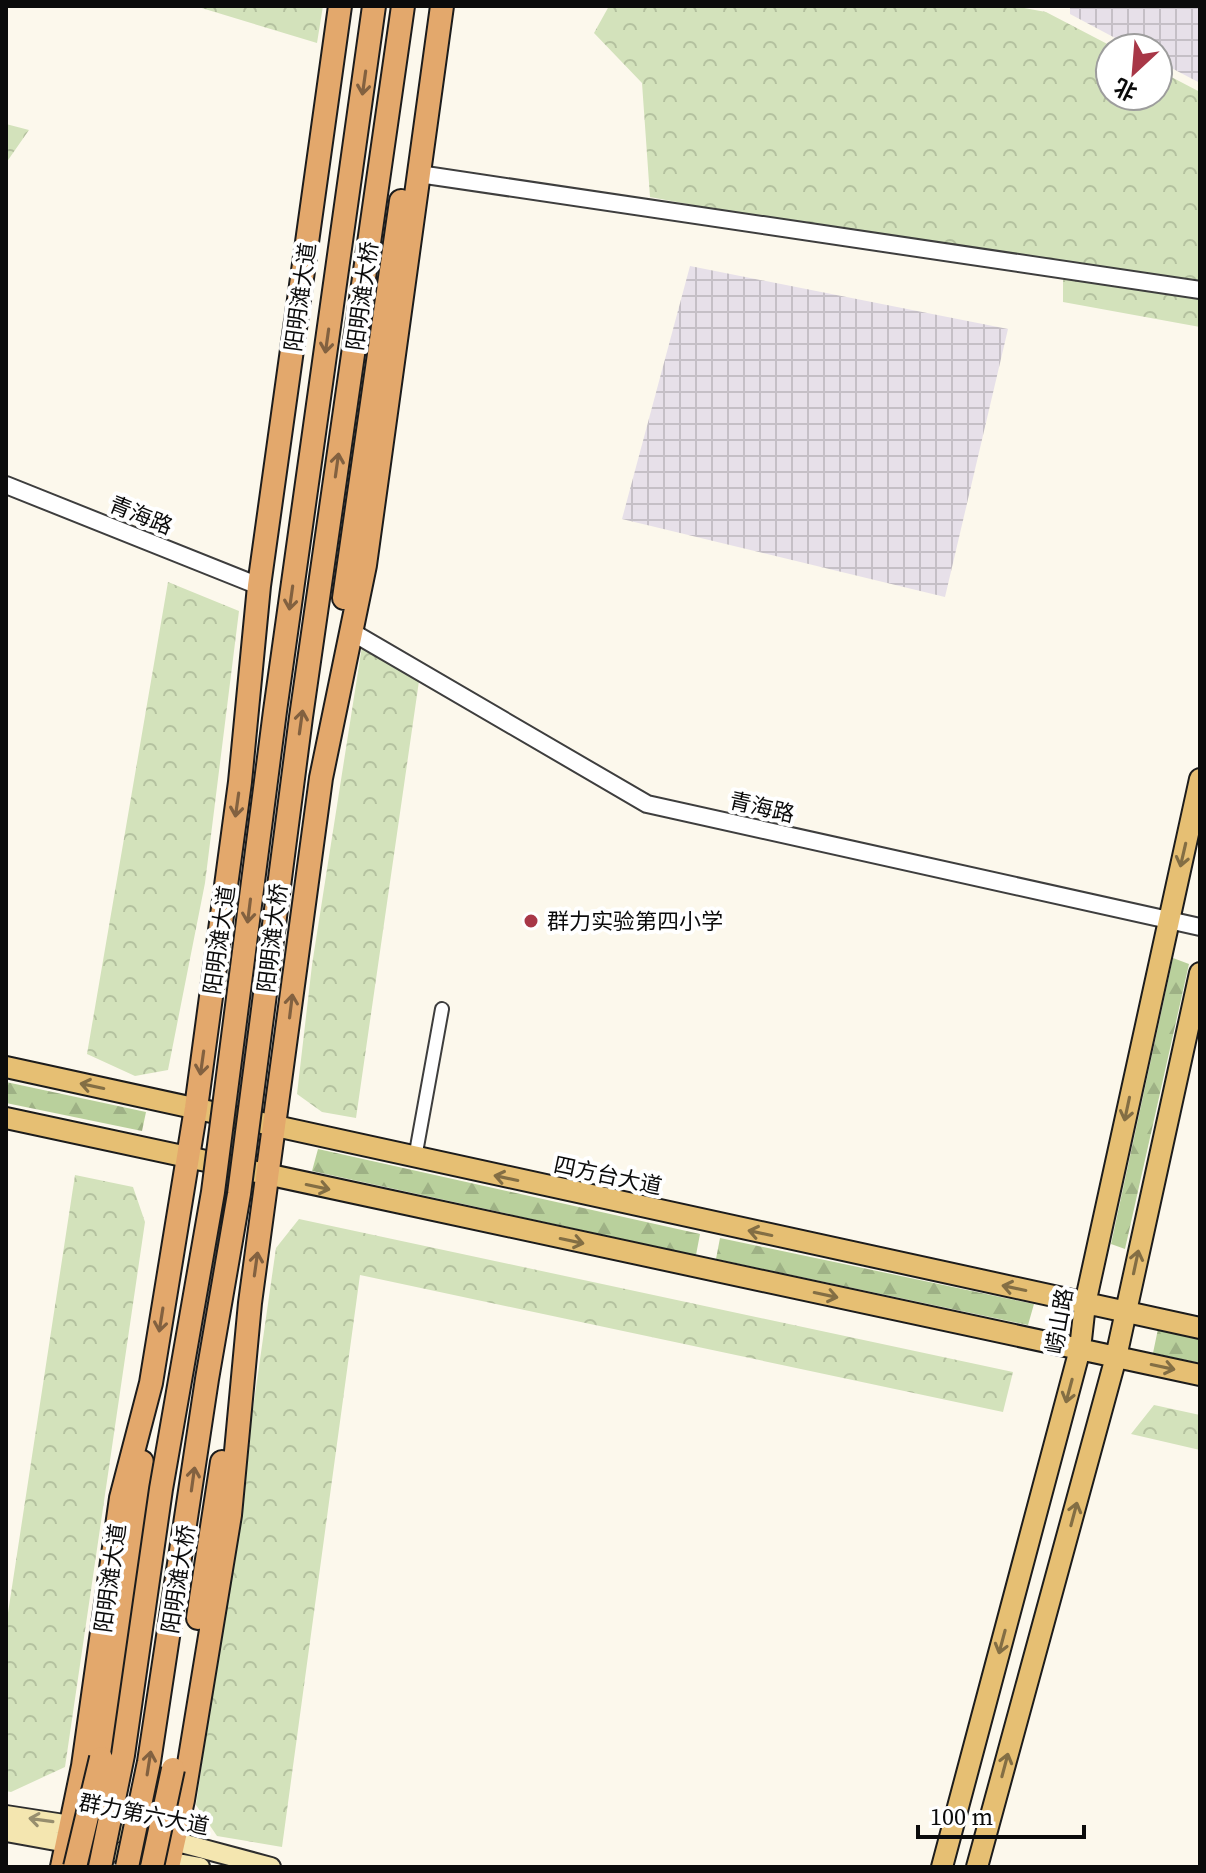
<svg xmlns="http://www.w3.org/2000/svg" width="1206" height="1873" font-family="'Source Serif 4','Noto Sans SC',serif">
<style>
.industrial{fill:url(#industrial-grid)}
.forest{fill:url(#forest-firs)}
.park{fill:url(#park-crowns)}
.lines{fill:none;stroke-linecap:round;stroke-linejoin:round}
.minor-casing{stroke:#3e3e3e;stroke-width:16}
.tertiary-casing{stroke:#3e3e3e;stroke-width:20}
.secondary-casing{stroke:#2d2d2d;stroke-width:22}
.primary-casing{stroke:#1c1c1c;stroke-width:24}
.trunk-casing{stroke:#1c1c1c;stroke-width:26}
.minor{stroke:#fff;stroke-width:12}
.tertiary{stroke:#fff;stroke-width:16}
.secondary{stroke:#f4e6b0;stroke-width:18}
.primary{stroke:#e6bf73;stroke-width:20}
.trunk{stroke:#e3a86c;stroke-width:22}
.trunk-bridge-casing{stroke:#1c1c1c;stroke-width:26;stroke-linecap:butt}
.trunk-bridge{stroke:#e3a86c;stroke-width:22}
.oneway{stroke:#826140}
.oneway2{stroke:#836e44}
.oneway3{stroke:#978e6e}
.poi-dot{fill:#a83747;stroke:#fff;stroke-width:3}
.labels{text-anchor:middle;stroke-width:8;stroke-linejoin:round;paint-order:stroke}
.street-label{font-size:22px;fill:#0b0b0b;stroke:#fff}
.poi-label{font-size:22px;fill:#0b0b0b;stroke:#fff;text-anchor:start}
</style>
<defs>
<pattern id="industrial-grid" width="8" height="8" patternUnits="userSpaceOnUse" patternTransform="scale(2)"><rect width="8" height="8" fill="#e7e0e9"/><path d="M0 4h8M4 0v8" fill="none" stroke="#c5bfc6"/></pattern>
<pattern id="forest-firs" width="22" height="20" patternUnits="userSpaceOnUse" patternTransform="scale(2)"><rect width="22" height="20" fill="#b9d09c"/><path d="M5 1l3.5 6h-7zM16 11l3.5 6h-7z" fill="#9eb185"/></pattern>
<pattern id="park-crowns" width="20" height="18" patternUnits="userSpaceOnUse" patternTransform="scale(2)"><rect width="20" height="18" fill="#d3e2bb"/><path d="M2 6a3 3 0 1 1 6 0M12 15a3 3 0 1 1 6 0" fill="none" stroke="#b4c19f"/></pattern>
</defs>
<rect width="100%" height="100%" fill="#fcf8ec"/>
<path class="industrial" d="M1070,6h130v77l-42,-22v-13h-24l-64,-34z
M690,266l318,63 -63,268 -323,-78z"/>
<path class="forest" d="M1173,958l16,6 -64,285 -14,-5z
M6,1082l140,30 -4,19 -136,-28z
M318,1149l382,85 -4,21 -384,-84z
M720,1238l314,66 -6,21 -312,-66z
M1158,1329l42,10v24l-47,-10z"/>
<path class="park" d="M195,6h128l-6,37z
M609,6h405l32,6 69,36h-5v48h48v-26l42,22v235l-137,-25v-28l-413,-77 -8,-114 -48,-50z
M6,124l23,6 -23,33z
M168,582l71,29 -34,272 -37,187 -33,6 -48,-22z
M362,646l57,35 -63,437 -34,-6 -25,-18 15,-129z
M75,1175l58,12 12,35 -80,545 -54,25 -5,-1v-165z
M299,1219l714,153 -10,40 -643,-137 -78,572 -65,-11 -21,-31 80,-557z
M1154,1405l46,10v35l-69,-16z"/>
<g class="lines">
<defs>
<path id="minor" d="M415,1158l27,-149"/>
<path id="tertiary" d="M419,174l781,116
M6,485l253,101
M352,632l295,172 553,123"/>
<path id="secondary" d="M6,1815l168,26 97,26
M6,1832l194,35"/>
<path id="primary" d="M6,1067l1194,261
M6,1118l1194,257
M942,1867l138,-518 5,-45 115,-525
M977,1867l139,-510 84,-384"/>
<path id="trunk" d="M344,598l57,-397
M198,1618l24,-156
M101,1758l41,-296
M62,1867l21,-101 38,-268 30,-115 45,-275 44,-326 19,-196 81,-580
M168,1867l15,-67 47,-285 20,-212 71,-525 44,-213 77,-559"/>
</defs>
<use href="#minor" class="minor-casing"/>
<use href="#tertiary" class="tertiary-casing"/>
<use href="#secondary" class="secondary-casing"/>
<use href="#primary" class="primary-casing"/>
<use href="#trunk" class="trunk-casing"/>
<use href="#minor" class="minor"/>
<use href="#tertiary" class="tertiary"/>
<use href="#secondary" class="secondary"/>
<use href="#primary" class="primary"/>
<use href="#trunk" class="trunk"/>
<defs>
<path id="trunk-bridge" d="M75,1867l26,-109
M100,1867l23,-112 38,-266 52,-297 62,-481 99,-705
M127,1867l22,-105 58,-383 32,-185 62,-477 102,-711
M152,1867l21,-98"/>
</defs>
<use href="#trunk-bridge" class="trunk-bridge-casing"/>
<use href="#trunk-bridge" class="trunk-bridge"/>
</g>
<defs><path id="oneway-shaft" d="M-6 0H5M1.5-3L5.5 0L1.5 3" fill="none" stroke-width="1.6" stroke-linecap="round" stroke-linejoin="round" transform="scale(2)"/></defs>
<g class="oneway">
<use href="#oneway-shaft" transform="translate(364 83) rotate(98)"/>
<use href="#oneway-shaft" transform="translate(327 341) rotate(98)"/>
<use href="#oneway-shaft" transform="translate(337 465) rotate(-82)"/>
<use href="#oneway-shaft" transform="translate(291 598) rotate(98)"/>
<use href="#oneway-shaft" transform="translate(301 722) rotate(-82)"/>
<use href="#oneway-shaft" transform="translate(237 805) rotate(98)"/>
<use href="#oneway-shaft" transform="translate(249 911) rotate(97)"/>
<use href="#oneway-shaft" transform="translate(291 1006) rotate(-83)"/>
<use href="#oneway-shaft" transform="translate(202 1063) rotate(98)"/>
<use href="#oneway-shaft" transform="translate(256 1264) rotate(-82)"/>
<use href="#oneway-shaft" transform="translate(161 1320) rotate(99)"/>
<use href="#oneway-shaft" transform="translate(193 1479) rotate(-82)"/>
<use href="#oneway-shaft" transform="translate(149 1763) rotate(-81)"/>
</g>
<g class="oneway2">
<use href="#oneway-shaft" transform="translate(1183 855) rotate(103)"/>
<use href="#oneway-shaft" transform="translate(92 1086) rotate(-168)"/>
<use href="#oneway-shaft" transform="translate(1127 1109) rotate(102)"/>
<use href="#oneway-shaft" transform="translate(506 1178) rotate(-168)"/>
<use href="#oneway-shaft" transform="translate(318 1187) rotate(12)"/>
<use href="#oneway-shaft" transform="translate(760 1233) rotate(-168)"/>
<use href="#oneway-shaft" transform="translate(572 1241) rotate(12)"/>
<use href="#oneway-shaft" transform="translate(1136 1262) rotate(-78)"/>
<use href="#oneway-shaft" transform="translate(1014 1288) rotate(-168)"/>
<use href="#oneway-shaft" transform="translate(826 1295) rotate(12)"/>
<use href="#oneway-shaft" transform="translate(1163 1367) rotate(12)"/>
<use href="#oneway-shaft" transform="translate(1069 1391) rotate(105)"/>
<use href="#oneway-shaft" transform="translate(1074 1514) rotate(-75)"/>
<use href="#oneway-shaft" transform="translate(1002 1642) rotate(105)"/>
<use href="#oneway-shaft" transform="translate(1005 1765) rotate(-75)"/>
</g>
<use class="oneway3" href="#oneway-shaft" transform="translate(41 1820) rotate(-172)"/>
<circle class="poi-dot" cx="531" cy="921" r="8"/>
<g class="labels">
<g class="street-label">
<text transform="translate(362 296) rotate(-82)" y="8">阳明滩大桥</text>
<text transform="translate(300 297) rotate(-82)" y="8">阳明滩大道</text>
<text transform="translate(141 515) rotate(22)" y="8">青海路</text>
<text transform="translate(762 807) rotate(13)" y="8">青海路</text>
<text transform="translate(272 938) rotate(-83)" y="8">阳明滩大桥</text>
<text transform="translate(219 940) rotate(-82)" y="8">阳明滩大道</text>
<text transform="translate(608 1175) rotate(12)" y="8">四方台大道</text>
<text transform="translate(1059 1321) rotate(-80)" y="8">崂山路</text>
<text transform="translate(110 1578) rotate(-82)" y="8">阳明滩大道</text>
<text transform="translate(178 1579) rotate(-81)" y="8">阳明滩大桥</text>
<text transform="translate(144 1814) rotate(11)" y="8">群力第六大道</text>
</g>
<g class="poi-label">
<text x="547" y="929">群力实验第四小学</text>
</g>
</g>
<rect width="1206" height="1873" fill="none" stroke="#0b0b0b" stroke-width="16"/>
<g transform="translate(1134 72) rotate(206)"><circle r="38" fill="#ffffff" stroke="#9d9d9d" stroke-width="2"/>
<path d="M0-6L14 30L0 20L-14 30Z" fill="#a83747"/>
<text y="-12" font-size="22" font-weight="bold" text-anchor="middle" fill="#0b0b0b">北</text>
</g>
<path d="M918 1825v12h166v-12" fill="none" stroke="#0b0b0b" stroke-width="4"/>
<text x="930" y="1825" font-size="24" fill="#0b0b0b" stroke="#ffffff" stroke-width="6" paint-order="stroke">100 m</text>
</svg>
